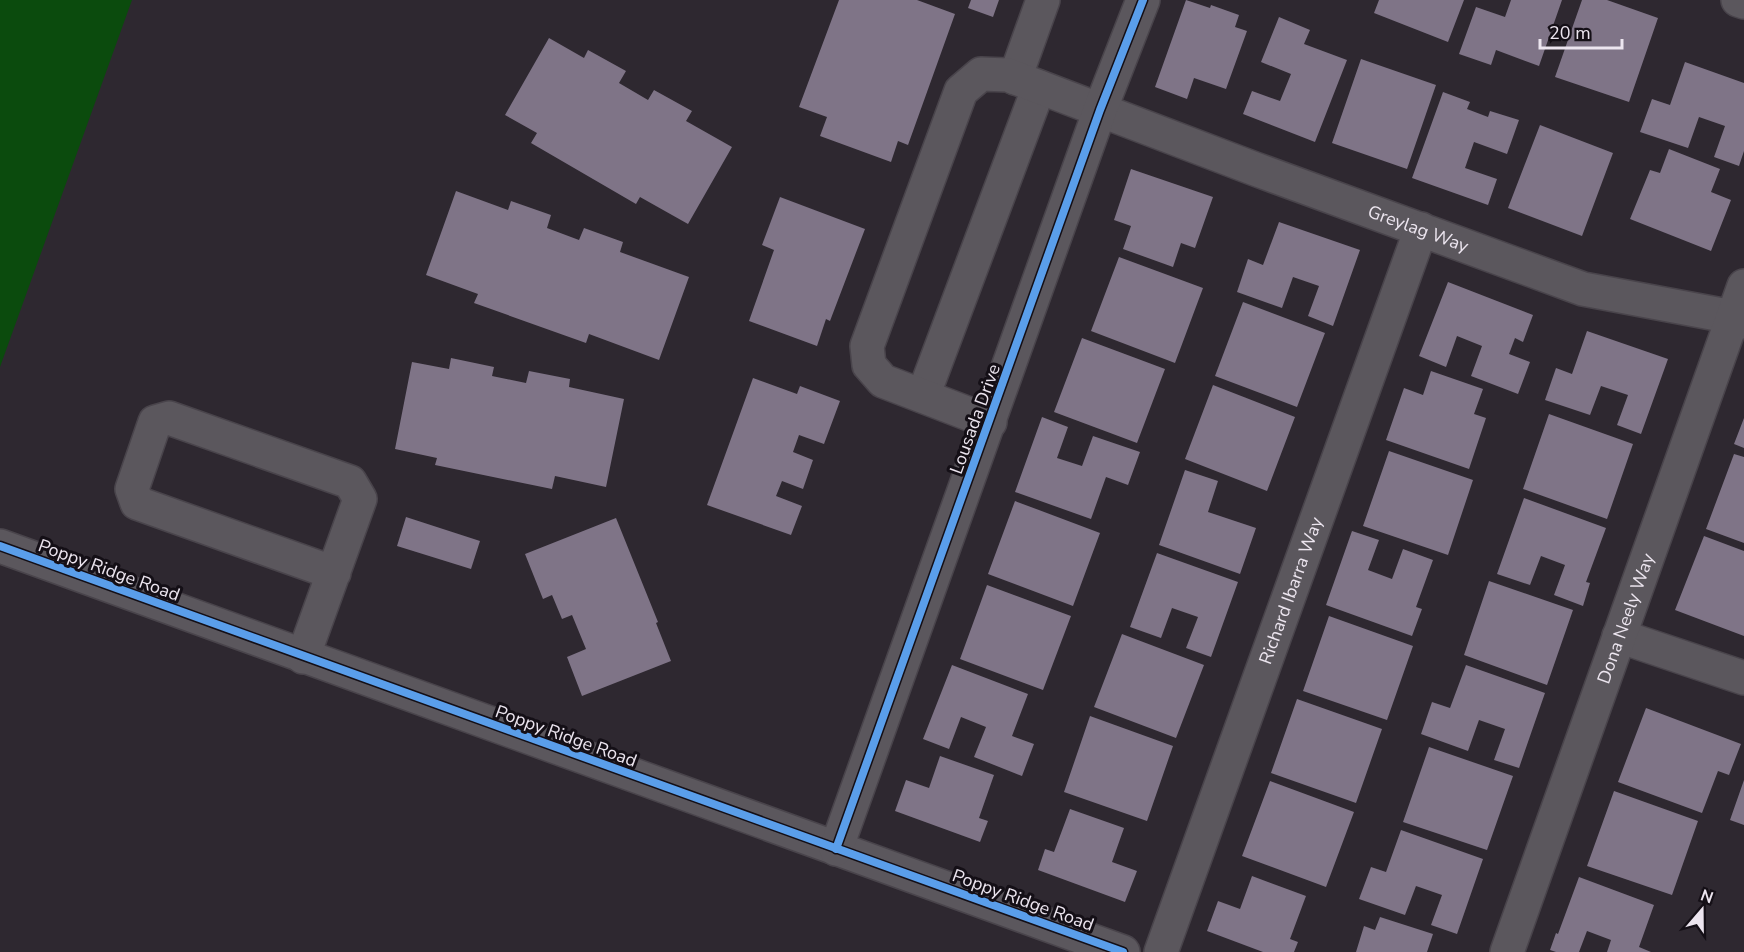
<svg xmlns="http://www.w3.org/2000/svg" width="1744" height="952" font-family="'Nunito Sans',sans-serif">
<style>
.green{fill:#0b4b0d}
.building{fill:#7f7487}
.lines{fill:none;stroke-linecap:round;stroke-linejoin:round}
.minor-casing{stroke:#49444b;stroke-width:36}
.minor{stroke:#5b575d;stroke-width:33}
.cycleway-casing{stroke:#140f16;stroke-width:11}
.cycleway{stroke:#5a9eea;stroke-width:8}
.labels{text-anchor:middle;stroke-width:6;stroke-linejoin:round;paint-order:stroke}
.street-label{font-size:18px;fill:#ece5ef;stroke:#140f16}
</style>
<rect width="100%" height="100%" fill="#2e2830"/>
<path class="green" d="M0,0h132l-132,367z"/>
<path class="building" d="M839,0h78l38,14 -47,131 -10,-4 -7,21 -71,-26 7,-19 -28,-10z
M971,0h28l-6,17 -25,-9z
M1186,0l24,8 1,-3 28,10 -4,12 12,4 -21,58 -32,-11 -7,21 -32,-12z
M1379,0h85l-16,42 -74,-29z
M1511,0h51l-23,66 -43,-16 -5,15 -32,-11 17,-47 29,10z
M1582,0h25l51,18 -29,84 -74,-25z
M1279,17l31,13 -6,14 43,16 -32,82 -72,-28 9,-23 28,10 11,-27 -30,-12z
M549,38l35,20 4,-8 38,21 -7,12 29,17 6,-10 38,21 -6,10 46,26 -44,77 -48,-27 -4,7 -105,-61 6,-10 -32,-18z
M1361,59l75,26 -29,84 -75,-26z
M1685,62l59,21v68l-5,15 -25,-9 11,-31 -26,-9 -11,31 -48,-16 12,-33 18,6z
M1443,92l27,10 -3,7 21,8 2,-6 29,9 -12,34 -33,-12 -9,26 32,11 -9,26 -76,-27z
M1540,125l73,28 -31,83 -74,-28z
M1669,149l51,20 -9,23 20,8 -20,51 -81,-32 20,-49 10,3z
M1131,169l82,28 -18,51 -14,-5 -8,24 -50,-18 8,-23 -17,-6z
M456,191l52,19 3,-9 40,14 -4,13 32,12 5,-12 39,14 -3,10 69,25 -30,83 -70,-26 -3,9 -112,-40 4,-9 -52,-19z
M780,197l85,32 -35,92 -4,-2 -9,27 -68,-25 25,-71 -12,-5z
M1279,222l81,28 -27,76 -25,-10 11,-30 -26,-9 -11,31 -45,-16 11,-33 15,6z
M1119,257l84,31 -28,75 -84,-32z
M1448,282l85,33 -10,27 -8,-4 -6,16 21,8 -12,32 -47,-18 11,-30 -25,-10 -11,31 -27,-11z
M1243,302l82,31 -28,74 -82,-31z
M1587,331l81,28 -27,75 -24,-9 11,-30 -27,-9 -11,29 -45,-15 11,-32 16,6z
M1082,338l83,31 -28,74 -83,-31z
M451,358l43,9 -2,9 34,7 3,-12 41,8 -1,8 55,12 -18,88 -51,-11 -3,13 -117,-24 2,-7 -42,-9 17,-87 37,7z
M1431,371l52,18 -9,25 12,4 -17,51 -83,-29 18,-52 19,7z
M753,378l44,16 3,-8 40,15 -16,43 -25,-9 -6,17 20,8 -10,29 -21,-8 -6,15 26,10 -11,29 -84,-30z
M1213,385l82,32 -28,74 -82,-32z
M1549,414l84,30 -26,75 -84,-30z
M1042,417l26,10 -11,31 25,8 11,-30 47,16 -12,33 -22,-8 -15,42 -76,-27z
M1744,418v30l-10,-4z
M1389,451l84,29 -25,75 -85,-29z
M1734,454l10,3v86l-38,-14z
M1185,470l33,11 -10,31 48,16 -16,46 -81,-29z
M1524,498l82,30 -20,54 4,1 -7,23 -29,-11 11,-30 -24,-9 -11,29 -33,-11z
M1015,501l85,32 -27,73 -85,-32z
M406,517l74,24 -9,28 -74,-23z
M616,518l42,104 -2,1 15,38 -89,35 -15,-39 19,-8 -14,-34 -10,4 -10,-24 -9,4 -18,-45z
M1352,531l27,9 -11,30 24,9 11,-30 30,11 -17,47 6,2 -10,27 -86,-31z
M1704,536l40,15v85l-69,-26z
M1157,553l81,29 -27,75 -25,-9 12,-31 -26,-9 -11,30 -31,-11z
M1489,581l84,29 -26,75 -83,-30z
M987,585l84,31 -28,74 -83,-31z
M1329,616l84,30 -26,74 -84,-29z
M1122,634l82,31 -28,73 -82,-31z
M952,665l76,29 -16,42 22,8 -12,32 -48,-19 12,-30 -25,-10 -12,32 -26,-10z
M1466,665l79,28 -26,75 -25,-8 11,-31 -26,-9 -11,31 -47,-17 11,-32 18,6z
M1297,699l85,30 -26,74 -85,-30z
M1646,708l95,36 -12,31 -11,-4 -16,42 -84,-31z
M1090,716l83,30 -26,75 -83,-29z
M1429,747l84,29 -26,74 -84,-28z
M940,756l54,19 -15,43 9,3 -8,21 -85,-31 11,-31 23,8z
M1744,780v45l-14,-5z
M1270,781l84,31 -28,75 -84,-31z
M1614,791l84,30 -26,74 -85,-29z
M1070,809l54,19 -12,34 25,9 -12,31 -87,-32 7,-21 9,3z
M1401,830l82,29 -26,75 -26,-9 11,-30 -26,-9 -11,29 -46,-16 12,-32 15,5z
M1252,876l54,20 -16,43 8,3 -4,10h-31l-56,-21 11,-30 22,8z
M1579,877l75,28 -15,42 12,5h-44l4,-12 -24,-9 -8,21h-23l-6,-2 6,-17 2,1z
M1380,917l53,17 -6,18h-71l8,-26 11,4z"/>
<g class="lines">
<defs>
<g id="minor">
<path d="M1738,0l6,2"/>
<path d="M1015,78l28,-78"/>
<path d="M923,396l116,-309"/>
<path id="s1" d="M990,422l-107,-41 -14,-16 -2,-19 94,-255 20,-17 27,1 247,94 328,120 150,28 11,5"/>
<path d="M0,546l1123,406"/>
<path d="M1619,636l125,42"/>
<path d="M303,657l57,-158 -10,-17 -181,-64 -14,4 -23,67 5,14 197,70"/>
<path d="M836,849l264,-739 43,-110"/>
<path id="s2" d="M1161,952l260,-723"/>
<path id="s3" d="M1507,952l237,-666"/>
</g>
</defs>
<use href="#minor" class="minor-casing"/>
<use href="#minor" class="minor"/>
<defs>
<path id="cycleway" d="M0,546l1123,406
M836,849l264,-739 43,-110"/>
</defs>
<use href="#cycleway" class="cycleway-casing"/>
<use href="#cycleway" class="cycleway"/>
</g>
<g class="labels">
<g class="street-label">
<text dy="6" stroke="none"><textPath href="#s1" startOffset="918">Greylag Way</textPath></text>
<text transform="translate(975 419) rotate(-70)" y="6">Lousada Drive</text>
<text transform="translate(109 570) rotate(20)" y="6">Poppy Ridge Road</text>
<text dy="6" stroke="none"><textPath href="#s2" startOffset="384">Richard Ibarra Way</textPath></text>
<text dy="6" stroke="none"><textPath href="#s3" startOffset="354">Dona Neely Way</textPath></text>
<text transform="translate(566 736) rotate(20)" y="6">Poppy Ridge Road</text>
<text transform="translate(1023 900) rotate(20)" y="6">Poppy Ridge Road</text>
</g>
</g>
<g transform="translate(1702 910) rotate(20)" stroke="#140f16" stroke-width="4.5" paint-order="stroke">
<path d="M0-4.5L10 22L0 15L-10 22Z" fill="#ece5ef"/>
<text y="-9" font-size="16" font-weight="bold" text-anchor="middle" fill="#ece5ef">N</text>
</g>
<path d="M1540 39v9h82v-9" fill="none" stroke="#ece5ef" stroke-width="3"/>
<text x="1549" y="39" font-size="18" fill="#ece5ef" stroke="#140f16" stroke-width="4.5" paint-order="stroke">20 m</text>
</svg>
